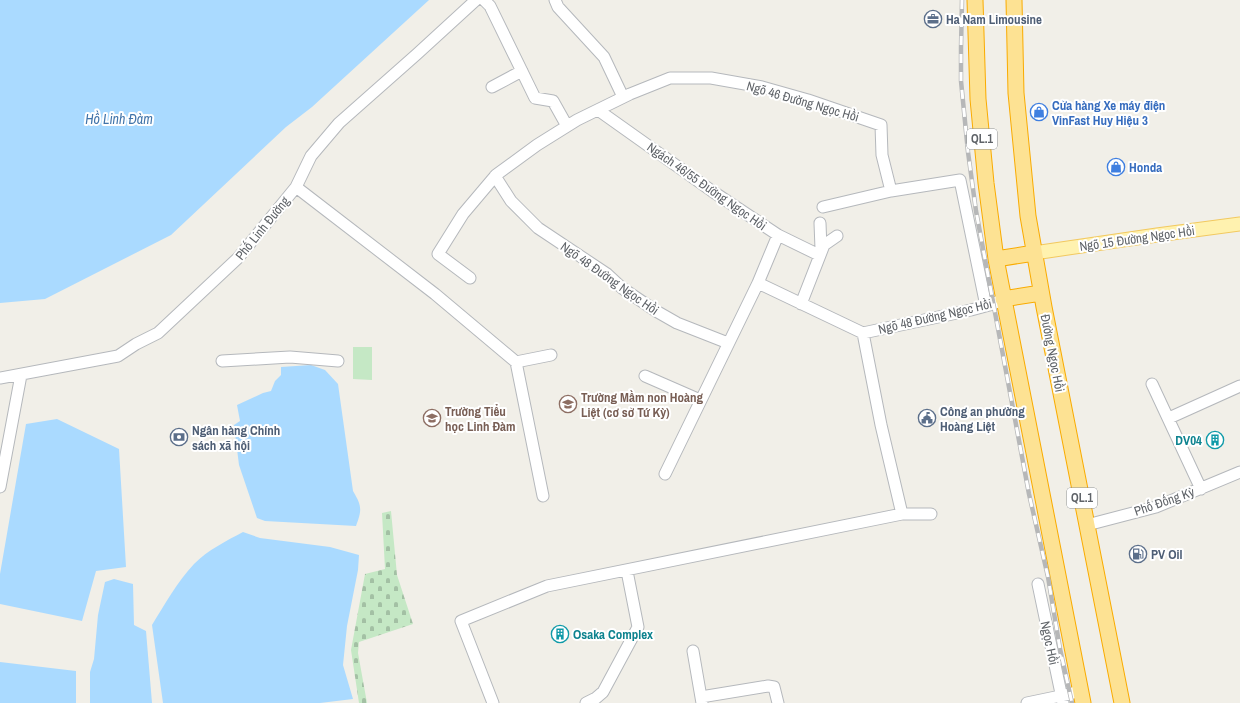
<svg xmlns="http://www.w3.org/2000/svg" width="1240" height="703" font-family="'Archivo Narrow',sans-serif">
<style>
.grass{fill:#c5e8c5}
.cemetery{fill:url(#cemetery-stones)}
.water{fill:#aadaff}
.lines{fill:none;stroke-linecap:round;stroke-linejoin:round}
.minor-casing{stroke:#b5b8bc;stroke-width:13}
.major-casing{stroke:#f2c960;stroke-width:15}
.highway-casing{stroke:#f9ab00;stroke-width:17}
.minor{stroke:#fff;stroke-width:11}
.major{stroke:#fff2af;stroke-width:13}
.highway{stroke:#fde293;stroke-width:15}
.rail-casing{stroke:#b6b7b8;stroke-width:4.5}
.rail{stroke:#fff;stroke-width:3;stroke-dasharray:9;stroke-linecap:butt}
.labels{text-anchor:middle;stroke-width:4;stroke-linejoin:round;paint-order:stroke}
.shield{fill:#fff;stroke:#8f9295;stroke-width:1}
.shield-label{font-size:12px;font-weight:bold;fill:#5f6368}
.service-label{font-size:13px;font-weight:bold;fill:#4e5e75;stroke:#fff;text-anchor:start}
.street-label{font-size:13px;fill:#5f6368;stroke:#fff}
.shop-label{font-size:13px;font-weight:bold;fill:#366cbe;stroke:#fff;text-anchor:start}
.education-label{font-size:13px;font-weight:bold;fill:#785e54;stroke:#fff;text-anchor:start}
.culture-label{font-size:13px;font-weight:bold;fill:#0d838f;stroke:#fff;text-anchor:end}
.water-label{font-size:14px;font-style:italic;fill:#4174aa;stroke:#fff}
</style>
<defs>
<pattern id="cemetery-stones" width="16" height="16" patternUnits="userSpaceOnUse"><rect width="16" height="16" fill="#c5e8c5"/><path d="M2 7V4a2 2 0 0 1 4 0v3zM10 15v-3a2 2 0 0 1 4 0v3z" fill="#a3c0a4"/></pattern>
</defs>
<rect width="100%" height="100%" fill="#f1efe8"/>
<path class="grass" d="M353,347h19v33l-19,-1z"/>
<path class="cemetery" d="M391,511l6,64 16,49 -54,18 -1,11 9,50h-8l-8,-53 14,-76 20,-5 -3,-56z"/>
<path class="water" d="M0,0h429l-117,107 -26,20 -115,108 -126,64 -45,4z
M311,365l14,5 13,14 15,107c9,15 9,19 3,35l-91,-5 -8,-3 -18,-53 -5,-40 6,-4 -3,-16 26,-12 8,-2 4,-10 6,-6v-8z
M57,419l62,30 7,118 -30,4 -14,50 -82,-17v-30l26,-150z
M243,532l17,6 70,9 29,8 -1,15 -11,56 -4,39 10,34 -33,4h-157l-11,-78c13,-21 25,-43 42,-61 14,-14 32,-23 49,-32z
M114,579l19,5 1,41 12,6 6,72h-62v-31l4,-13 4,-44 7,-33z
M0,662l76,9v32h-76z"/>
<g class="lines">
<defs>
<path id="minor" d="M484,0l6,6 45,92 18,3 14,25
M555,0l3,7 46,50 19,40
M492,87l30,-16
M598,110l114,81 66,44 41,20
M495,176l16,25 27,27 69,46 15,14 34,23 21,12 51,20
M296,187l139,107 81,68 27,134
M823,207l68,-16
M820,223l1,26
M778,235l-20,48 105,50 108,-23 22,-6 10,-5
M470,278l-32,-24 25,-40 33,-39 41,-30 40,-25 53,-26 40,-16h41l51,9 46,13 73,25 1,30 9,36 69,-11 26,126
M801,304l23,-59 13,-9
M863,333l18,92 21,89
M222,361l68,-4 48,4
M516,362l35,-7
M645,376l55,24
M0,378l118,-22 18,-12 22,-11 80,-75 58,-71 15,-31 28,-33 78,-69 59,-54
M1152,384l49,105
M1169,418l71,-32
M665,474l93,-191
M0,487l21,-112
M1087,525l69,-18 84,-35
M1038,584l25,119
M693,651l9,52
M701,697l67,-11 6,1 4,16
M493,703l-32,-82 86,-35 355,-72h29
M586,703l10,-5 7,-6 35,-65 -11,-56
M1027,703l43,-9 11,-4"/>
<path id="major" d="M1034,253l123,-18 83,-11"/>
<path id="highway" d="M975,0l3,99 8,84 10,76 87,444
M1014,0l2,93 12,123 16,91 78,396
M996,259l38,-6
M1003,299l38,-6"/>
</defs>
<use href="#minor" class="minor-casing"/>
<use href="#major" class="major-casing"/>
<use href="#highway" class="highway-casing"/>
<use href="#minor" class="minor"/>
<use href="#major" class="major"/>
<use href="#highway" class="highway"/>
<defs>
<path id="rail" d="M962,0l-1,48v33l7,71 8,59 53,283 19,83 12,72 12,54"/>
</defs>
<use href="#rail" class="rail-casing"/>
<use href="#rail" class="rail"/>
</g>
<defs>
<symbol id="office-ring" viewBox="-11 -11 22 22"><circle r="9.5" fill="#fff" stroke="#5c6f8a" stroke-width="1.5"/><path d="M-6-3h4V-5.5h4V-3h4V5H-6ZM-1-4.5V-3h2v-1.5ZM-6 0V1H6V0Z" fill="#5c6f8a"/></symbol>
<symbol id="shop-ring" viewBox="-11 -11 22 22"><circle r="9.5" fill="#fff" stroke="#3f7fe0" stroke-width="1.5"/><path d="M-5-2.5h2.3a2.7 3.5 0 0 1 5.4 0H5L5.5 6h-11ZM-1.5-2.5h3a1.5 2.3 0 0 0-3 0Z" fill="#3f7fe0"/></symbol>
<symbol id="school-ring" viewBox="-11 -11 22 22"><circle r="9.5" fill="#fff" stroke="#8d6e63" stroke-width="1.5"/><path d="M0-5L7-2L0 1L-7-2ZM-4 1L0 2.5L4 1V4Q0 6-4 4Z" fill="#8d6e63"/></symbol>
<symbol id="civic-ring" viewBox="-11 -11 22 22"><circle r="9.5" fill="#fff" stroke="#5c6f8a" stroke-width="1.5"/><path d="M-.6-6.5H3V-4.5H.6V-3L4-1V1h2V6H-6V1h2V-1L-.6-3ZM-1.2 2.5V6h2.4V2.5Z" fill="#5c6f8a"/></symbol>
<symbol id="bank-ring" viewBox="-11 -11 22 22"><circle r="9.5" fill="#fff" stroke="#5c6f8a" stroke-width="1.5"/><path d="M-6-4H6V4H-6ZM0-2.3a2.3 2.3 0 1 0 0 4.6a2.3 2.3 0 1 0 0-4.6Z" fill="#5c6f8a"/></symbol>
<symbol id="building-ring" viewBox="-11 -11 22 22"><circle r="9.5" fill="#fff" stroke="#0f9aa8" stroke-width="1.5"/><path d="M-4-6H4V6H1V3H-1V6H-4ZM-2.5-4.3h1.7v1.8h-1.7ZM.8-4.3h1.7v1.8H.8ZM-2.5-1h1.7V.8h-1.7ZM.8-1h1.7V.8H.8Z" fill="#0f9aa8"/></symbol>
<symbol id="fuel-ring" viewBox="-11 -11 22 22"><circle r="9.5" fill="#fff" stroke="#5c6f8a" stroke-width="1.5"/><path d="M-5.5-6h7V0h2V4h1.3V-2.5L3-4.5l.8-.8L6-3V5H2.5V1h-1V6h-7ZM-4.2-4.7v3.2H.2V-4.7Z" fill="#5c6f8a"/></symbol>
</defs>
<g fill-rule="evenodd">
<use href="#office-ring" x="923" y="9" width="20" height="20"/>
<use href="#shop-ring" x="1029" y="102" width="20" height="20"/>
<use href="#shop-ring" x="1106" y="157" width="20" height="20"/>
<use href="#school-ring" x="558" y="394" width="20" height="20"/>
<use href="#school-ring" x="422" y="408" width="20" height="20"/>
<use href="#civic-ring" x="917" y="408" width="20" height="20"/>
<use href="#bank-ring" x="169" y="427" width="20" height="20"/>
<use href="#building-ring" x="1205" y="430" width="20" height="20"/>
<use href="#fuel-ring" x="1128" y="544" width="20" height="20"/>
<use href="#building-ring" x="550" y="624" width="20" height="20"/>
</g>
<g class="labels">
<g class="shield">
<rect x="967" y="129" width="30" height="20" rx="3"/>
<rect x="1067" y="488" width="30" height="20" rx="3"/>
</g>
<g class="shield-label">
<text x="982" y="143">QL.1</text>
<text x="1082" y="502">QL.1</text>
</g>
<g class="service-label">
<text x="946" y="24">Ha Nam Limousine</text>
<text x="940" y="416">Công an phường<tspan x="940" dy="15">Hoàng Liệt</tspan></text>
<text x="192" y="435">Ngân hàng Chính<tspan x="192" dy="15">sách xã hội</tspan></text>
<text x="1151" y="559">PV Oil</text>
</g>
<g class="street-label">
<text transform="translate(803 101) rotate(16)" y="5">Ngõ 46 Đường Ngọc Hồi</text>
<text transform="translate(707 186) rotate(35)" y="5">Ngách 46/55 Đường Ngọc Hồi</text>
<text transform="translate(262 228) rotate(-51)" y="5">Phố Linh Đường</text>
<text transform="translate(1137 238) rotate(-8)" y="5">Ngõ 15 Đường Ngọc Hồi</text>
<text transform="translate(610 278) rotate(35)" y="5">Ngõ 48 Đường Ngọc Hồi</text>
<text transform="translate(935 316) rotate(-13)" y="5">Ngõ 48 Đường Ngọc Hồi</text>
<text transform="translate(1053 353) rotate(79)" y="5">Đường Ngọc Hồi</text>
<text transform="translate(1164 501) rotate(-19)" y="5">Phố Đống Kỳ</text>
<text transform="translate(1050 643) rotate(78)" y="5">Ngọc Hồi</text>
</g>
<g class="shop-label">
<text x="1052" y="110">Cửa hàng Xe máy điện<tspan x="1052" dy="15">VinFast Huy Hiệu 3</tspan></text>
<text x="1129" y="172">Honda</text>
</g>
<g class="education-label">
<text x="581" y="402">Trường Mầm non Hoàng<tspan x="581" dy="15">Liệt (cơ sở Tứ Kỳ)</tspan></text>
<text x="445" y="416">Trường Tiểu<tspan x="445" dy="15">học Linh Đàm</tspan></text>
</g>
<g class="culture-label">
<text x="1202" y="445">DV04</text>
<text x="573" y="639" text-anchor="start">Osaka Complex</text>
</g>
<g class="water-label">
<text x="119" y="124">Hồ Linh Đàm</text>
</g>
</g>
</svg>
